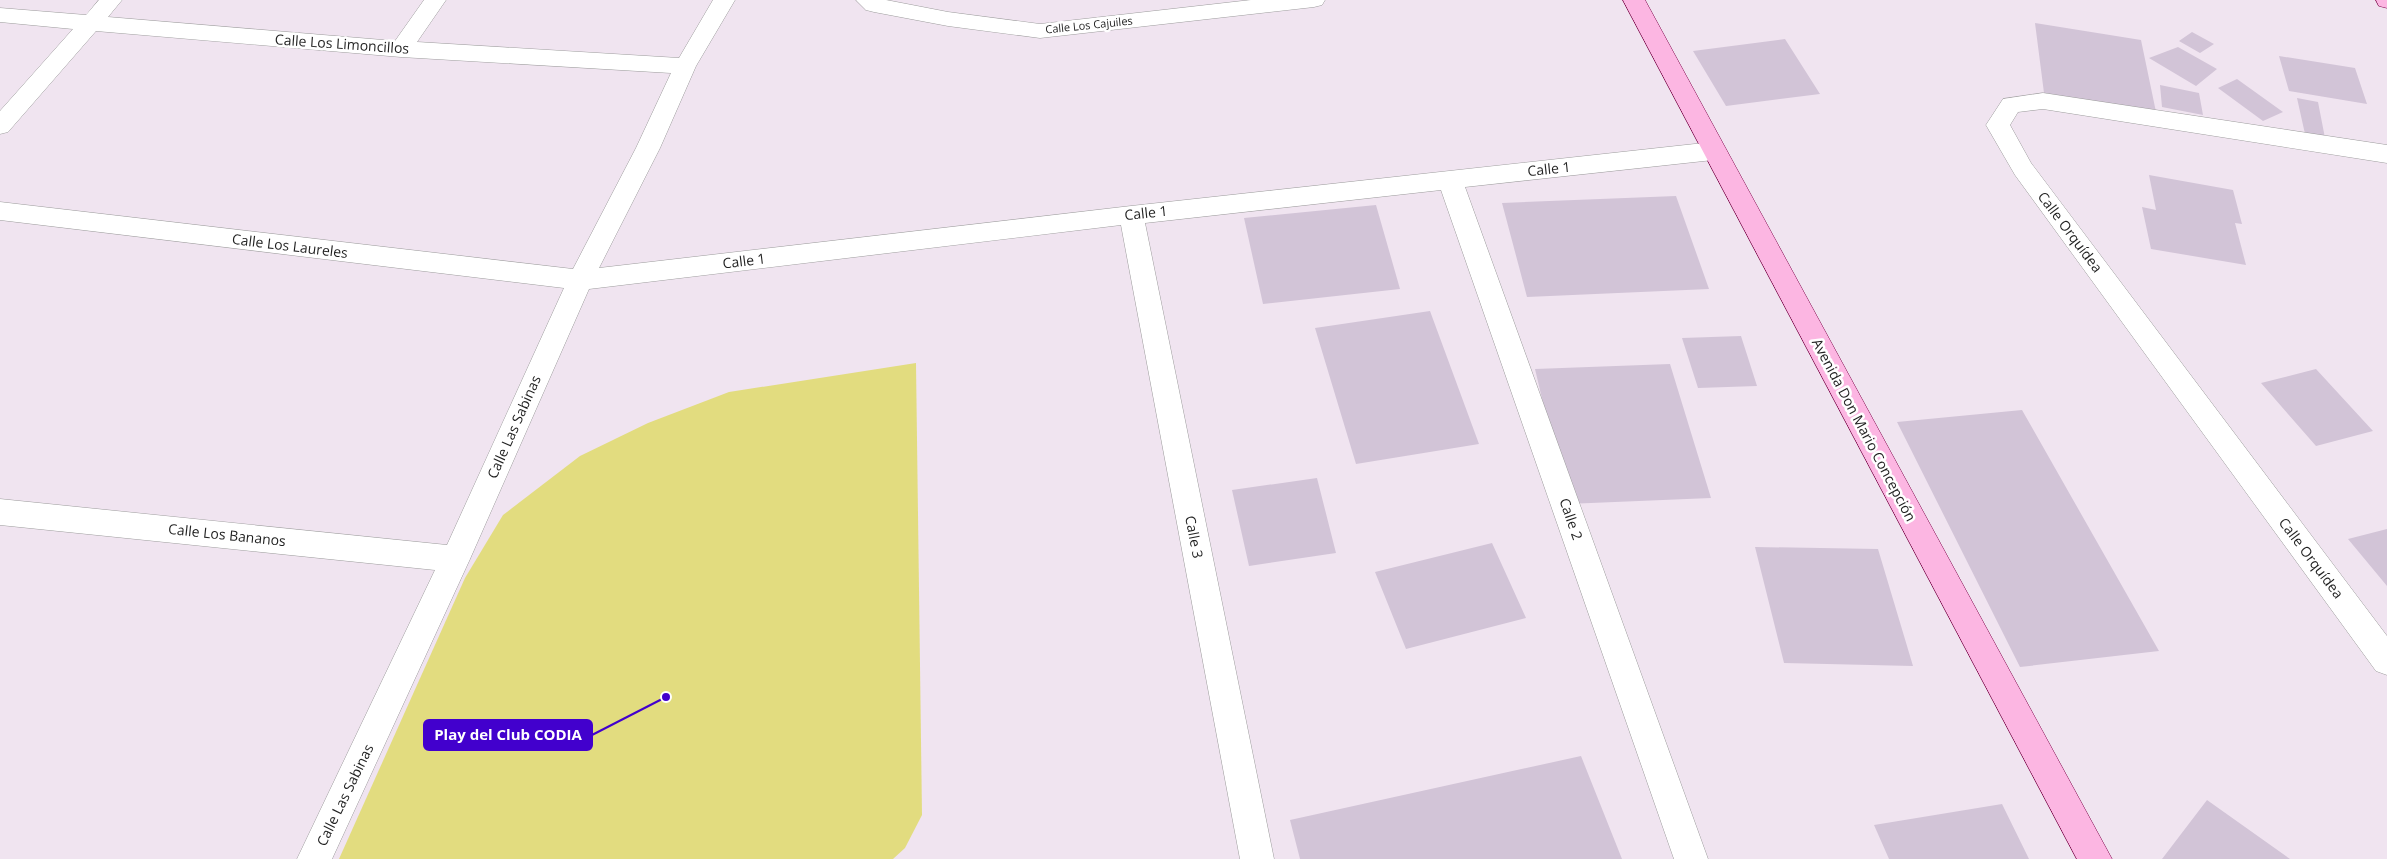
<svg xmlns="http://www.w3.org/2000/svg" width="2387" height="859" font-family="'Open Sans',sans-serif">
<style>
.pitch{fill:#e2dc7f}
.building{fill:#d2c4d7}
.lines{fill:none;stroke-linecap:round;stroke-linejoin:round}
.street-casing{stroke:#9c9c9c;stroke-width:1}
.secondary-casing{stroke:#7b0146;stroke-width:1}
.street{fill:#fff;fill-rule:evenodd}
.secondary{fill:#fcb6e2;fill-rule:evenodd}
.labels{text-anchor:middle;stroke-width:5;stroke-linejoin:round;paint-order:stroke}
.far-street-label{font-size:11px;fill:#1f1f1f;stroke:#fff}
.street-label{font-size:14px;fill:#1f1f1f;stroke:#fff}
.leader{fill:none;stroke:#4200cd;stroke-width:2}
.callout-dot{fill:#4200cd;stroke:#fff;stroke-width:2}
.callout{fill:#4200cd;stroke:#4200cd;stroke-width:2}
.callout-label{font-size:15px;text-anchor:middle;font-weight:bold;fill:#fff}
</style>
<rect width="100%" height="100%" fill="#f0e4f0"/>
<path class="pitch" d="M916,363l6,452 -17,33 -12,11h-554l126,-281 38,-63 77,-59 68,-33 81,-31z"/>
<path class="building" d="M2035,23l106,17 15,72 -112,-19z
M2192,32l22,12 -14,9 -21,-12z
M1785,39l35,55 -94,12 -33,-55z
M2178,47l39,22 -21,17 -47,-28z
M2279,56l76,12 12,36 -78,-13z
M2237,79l46,33 -20,9 -45,-33z
M2160,85l39,8 4,22 -41,-8z
M2297,98l21,4 7,36 -20,-4z
M2149,175l84,15 9,34 -7,-1 11,42 -95,-16 -9,-42 14,3z
M1676,196l33,93 -182,8 -25,-94z
M1376,205l24,84 -137,15 -19,-86z
M1430,311l49,133 -123,20 -41,-136z
M1741,336l16,50 -59,2 -16,-50z
M1670,364l41,134 -144,6 -32,-135z
M2316,369l57,62 -57,15 -55,-63z
M2022,410l137,241 -139,16 -123,-245z
M1317,478l19,75 -87,13 -17,-76z
M2387,529v57l-39,-47z
M1492,543l34,75 -120,31 -31,-77z
M1755,547l123,2 35,117 -129,-3z
M1581,756l41,103h-322l-10,-39z
M2207,800l83,59h-128z
M2002,804l27,55h-140l-15,-34z"/>
<g class="lines">
<defs>
<path id="street" d="M99,0h23l-14,17 287,24 29,-41h22l-29,42 262,16 34,-58h22l-39,66 -36,82 -61,120 532,-62 582,-64 8,3 4,6 -4,6 -8,3 -248,27 243,672h-34l-233,-669 -296,33 129,636h-34l-119,-634 -532,64 -119,270 -138,300h-35l138,-289 -435,-45v-26l447,46 117,-257 -564,-68v-18l573,67 63,-121 35,-75 -270,-16 -305,-26 -88,101 -8,2v-23l73,-82 -73,-7v-14l86,7z
M856,0h30l62,12 92,12 211,-24h74l-3,5 -8,2 -274,31 -92,-12 -74,-14 -8,-2z
M2043,93l344,52v18l-344,-54 -25,3 -8,13 21,38 356,473v39l-11,-4 -361,-496 -29,-50 17,-26z"/>
<path id="secondary" d="M1623,0h22l467,859h-35z
M2376,0h11v8l-8,-2z"/>
</defs>
<use href="#street" class="street-casing"/>
<use href="#secondary" class="secondary-casing"/>
<use href="#street" class="street"/>
<use href="#secondary" class="secondary"/>
</g>
<g class="labels">
<g class="far-street-label">
<text transform="translate(1089 25) rotate(-6)" y="4">Calle Los Cajuiles</text>
</g>
<g class="street-label">
<text transform="translate(342 44) rotate(4)" y="5">Calle Los Limoncillos</text>
<text transform="translate(1549 169) rotate(-6)" y="5">Calle 1</text>
<text transform="translate(1146 213) rotate(-6)" y="5">Calle 1</text>
<text transform="translate(2070 232) rotate(53)" y="5">Calle Orquídea</text>
<text transform="translate(290 246) rotate(7)" y="5">Calle Los Laureles</text>
<text transform="translate(744 261) rotate(-7)" y="5">Calle 1</text>
<text transform="translate(514 427) rotate(-66)" y="5">Calle Las Sabinas</text>
<text transform="translate(1864 430) rotate(62)" y="5">Avenida Don Mario Concepción</text>
<text transform="translate(1571 519) rotate(71)" y="5">Calle 2</text>
<text transform="translate(227 535) rotate(6)" y="5">Calle Los Bananos</text>
<text transform="translate(1194 537) rotate(79)" y="5">Calle 3</text>
<text transform="translate(2311 558) rotate(53)" y="5">Calle Orquídea</text>
<text transform="translate(345 795) rotate(-64)" y="5">Calle Las Sabinas</text>
</g>
</g>
<path class="leader" d="M666 697L592 735"/>
<circle class="callout-dot" cx="666" cy="697" r="5"/>
<rect class="callout" x="424" y="720" width="168" height="30" rx="5"/>
<g class="callout-label">
<text x="508" y="740">Play del Club CODIA</text>
</g>
</svg>
